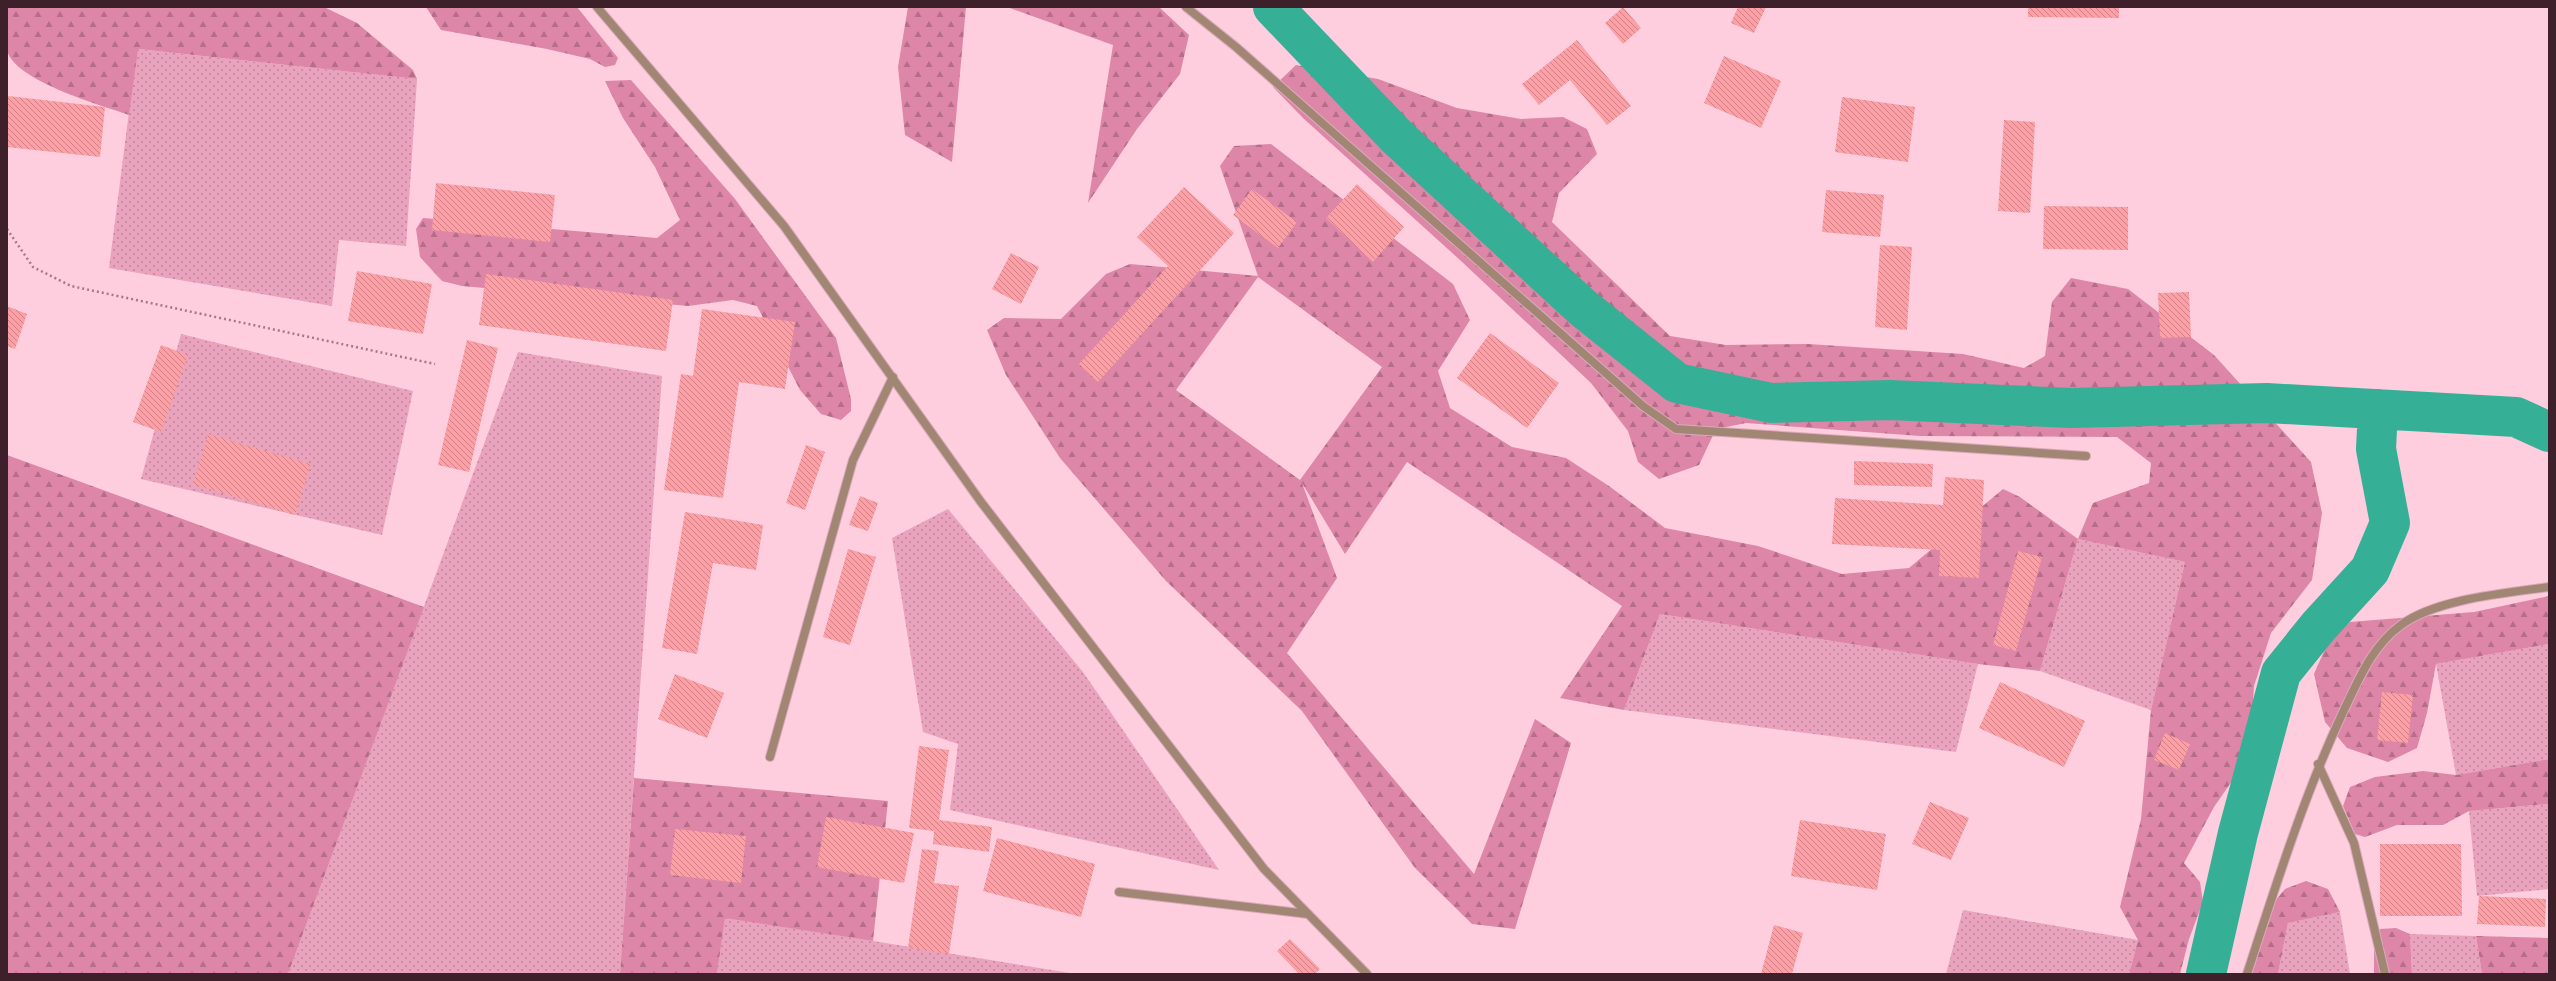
<svg xmlns="http://www.w3.org/2000/svg" width="2556" height="981" font-family="Quicksand,sans-serif">
<style>
.grass{fill:url(#grass-dots)}
.forest{fill:url(#forest-firs);fill-rule:evenodd}
.lines{fill:none;stroke-linecap:round;stroke-linejoin:round}
.canal{stroke:#35af96;stroke-width:40}
.building{fill:url(#building-back-hatch)}
.lane-casing{stroke:#d8abba;stroke-width:10}
.path{stroke:#a17987;stroke-width:2.5;stroke-dasharray:2 3;stroke-linecap:butt}
.lane{stroke:#a28674;stroke-width:8}
</style>
<defs>
<pattern id="grass-dots" width="8" height="8" patternUnits="userSpaceOnUse"><rect width="8" height="8" fill="#e9a3bc"/><path d="M2 2h.1M6 6h.1" fill="none" stroke="#be8499" stroke-width="1.8" stroke-linecap="round"/></pattern>
<pattern id="forest-firs" width="22" height="20" patternUnits="userSpaceOnUse"><rect width="22" height="20" fill="#dd86a7"/><path d="M5 1l3.5 6h-7zM16 11l3.5 6h-7z" fill="#b56d88"/></pattern>
<pattern id="building-back-hatch" width="6" height="6" patternUnits="userSpaceOnUse"><rect width="6" height="6" fill="#fd9fa4"/><path d="M-1 5l2 2M0 0l6 6M5-1l2 2" fill="none" stroke="#ce8186"/></pattern>
</defs>
<rect width="100%" height="100%" fill="#fecede"/>
<path class="grass" d="M137,49l280,30 -11,167 -67,-6 -7,66 -223,-38z
M181,334l232,57 -31,144 -241,-56z
M518,352l144,24 -42,598h-332z
M948,509l135,163 136,198 -269,-60 8,-66 -35,-12 -31,-194z
M2078,539l107,23 -34,148 -111,-39z
M1660,614l318,50 -22,88 -332,-42z
M2549,644v115l-93,16 -20,-111z
M2549,804v85l-72,7 -8,-85z
M1963,910l175,30 -9,34h-183z
M2340,912l10,62h-72l10,-51z
M725,917l351,57h-359z
M2410,934l66,2 6,38h-70z"/>
<path class="forest" d="M7,7h317l33,16 56,47 4,9 -279,-30 -9,66c-28,-10 -115,-34 -122,-65 -3,-13 0,-30 0,-43z
M426,7h151l41,51 -3,7 -10,2 -15,-8 -43,-10 -106,-19z
M908,7h58l-14,155 -47,-27 -7,-68z
M1007,7h152l30,28 -9,39 -43,55 -49,74 25,-158z
M1296,65l82,14 79,29 64,11 42,-2 24,12 10,25 -38,39 -7,29 118,114 56,9 82,-1 155,10 61,14 21,-12 7,-54 19,-24 57,11 86,66 97,107 11,51 -10,67 -41,53 -17,53 -2,31 -13,54 -25,36 -30,56 16,19 3,20 -14,37 -9,35h-51l9,-34 -18,-33 21,-88 10,-109 34,-148 -107,-23 -38,132 -62,-7 -318,-50 -36,96 -64,-12 62,-92 -215,-144 -62,92 -43,-71 35,95 -50,75 187,221 61,-155 36,24 -56,186 -43,-5 -57,-56 -113,-157 -136,-130 -106,-123 -54,-83 -19,-45 17,-12 57,1 45,-45 24,-10 128,12 -38,-110 14,-20 37,-2 182,140 17,36 -32,51 12,37 62,39 54,11 43,28 56,42 93,18 84,28 67,-6 94,-79 17,8 58,42 15,-36 56,-20 2,-20 -34,-26 -197,-1 -174,-13 -30,6 -17,36 -40,14 -21,-17 -10,-31 -37,-48 -131,-123 -157,-142 -30,-31zM1258,277l124,90 -82,113 -124,-90z
M631,80l104,119 101,139 15,61v12l-10,9 -20,-6 -21,-24 -43,-84 -24,-6 -45,6 -226,-20 -20,-5 -22,-24 -4,-28 7,-11 234,20 23,-18 -25,-53 -32,-49 -18,-37z
M7,455l417,152 -136,367h-281z
M2549,596v48l-113,20 -9,49 -10,35 -29,14 -41,-14 -22,-26 -11,-48 15,-34 21,-18 124,-10z
M2549,759v45l-80,7 -26,14h-46l-32,12 -10,-3 -12,-28 7,-19 25,-10 48,-6 33,4z
M634,778l254,23 -15,140 -148,-23 -8,56h-97z
M2306,881l22,8 12,23 -52,11 -10,51h-26l23,-73 10,-12z
M2396,928l14,6 2,40h-38v-36l6,-9z
M2476,936l73,2v36h-67z"/>
<g class="lines">
<path class="canal" d="M1273,7l123,129 187,172 94,75 94,20 119,-3 181,8 196,-5 249,14 33,15
M2206,974l32,-141 43,-160 37,-46 52,-57 20,-47 -14,-74 2,-40"/>
</g>
<path class="building" d="M1623,7l18,21 -18,16 -18,-21z
M1738,7h28l-12,26 -23,-10z
M2028,7h91v11l-91,-1z
M1577,40l54,66 -24,19 -37,-45 -31,25 -17,-21z
M1724,56l57,25 -20,47 -57,-25z
M8,96l97,11 -5,50 -93,-10z
M1842,97l73,10 -7,55 -73,-10z
M2004,120l31,2 -5,91 -32,-2z
M436,183l119,12 -5,47 -118,-12z
M1357,184l47,43 -31,35 -47,-44z
M1184,187l50,46 -136,149 -19,-18 89,-98 -31,-29z
M1252,189l45,33 -19,26 -45,-33z
M1826,190l58,5 -4,42 -58,-5z
M2044,206l84,1v43l-85,-1z
M1880,245l32,2 -5,83 -32,-3z
M1011,253l28,14 -18,37 -29,-15z
M357,271l75,13 -9,50 -75,-13z
M486,274l187,26 -7,51 -187,-26z
M2189,292l2,45 -31,1 -2,-45z
M7,306l20,8 -12,35 -8,-3z
M702,309l93,13 -10,67 -46,-7 -16,116 -59,-8 17,-116 12,2z
M1490,333l69,50 -32,45 -70,-50z
M467,340l31,8 -29,124 -31,-7z
M161,345l27,10 -27,77 -28,-10z
M208,434l103,30 -16,51 -102,-31z
M806,445l19,7 -20,58 -19,-7z
M1854,461l79,3 -1,23 -78,-2z
M1945,477l39,3 -5,98 -40,-2 1,-26 -108,-6 3,-46 108,7z
M860,496l18,7 -10,28 -19,-6z
M685,512l78,13 -7,45 -43,-7 -16,91 -35,-6z
M848,549l28,8 -26,88 -27,-8z
M2018,551l24,6 -26,94 -23,-6z
M675,674l49,19 -17,45 -49,-19z
M2000,682l85,39 -21,46 -85,-39z
M2382,692l31,3 -5,48 -31,-3z
M2165,733l25,11 -11,26 -25,-10z
M919,746l30,4 -10,70 53,7 -3,25 -56,-8 1,-13 -25,-3z
M1930,802l39,16 -18,42 -39,-16z
M826,817l88,16 -10,50 -87,-16z
M1800,820l86,14 -9,56 -86,-14z
M675,829l71,7 -5,47 -71,-8z
M997,838l98,26 -14,53 -98,-26z
M2380,844h81l1,72h-82z
M922,849l17,2 -5,32 25,3 -10,68 -41,-6z
M2479,896l67,3 -1,28 -68,-3z
M1774,925l29,8 -11,41h-31z
M1290,939l30,30 -5,5h-16l-22,-23z"/>
<g class="lines">
<defs>
<path id="lane" d="M597,7l187,219 197,276 283,367 103,105
M1186,7l50,40 407,359 33,23 410,27
M770,757l83,-297 40,-83
M2318,764l36,79 31,131
M1119,892l189,22
M2247,974c29,-89 57,-179 97,-264 15,-31 28,-64 57,-85 35,-26 104,-32 148,-38"/>
</defs>
<use href="#lane" class="lane-casing"/>
<path class="path" d="M7,229l26,38 38,19 364,78"/>
<use href="#lane" class="lane"/>
</g>
<rect width="2556" height="981" fill="none" stroke="#3e202b" stroke-width="16"/>
</svg>
